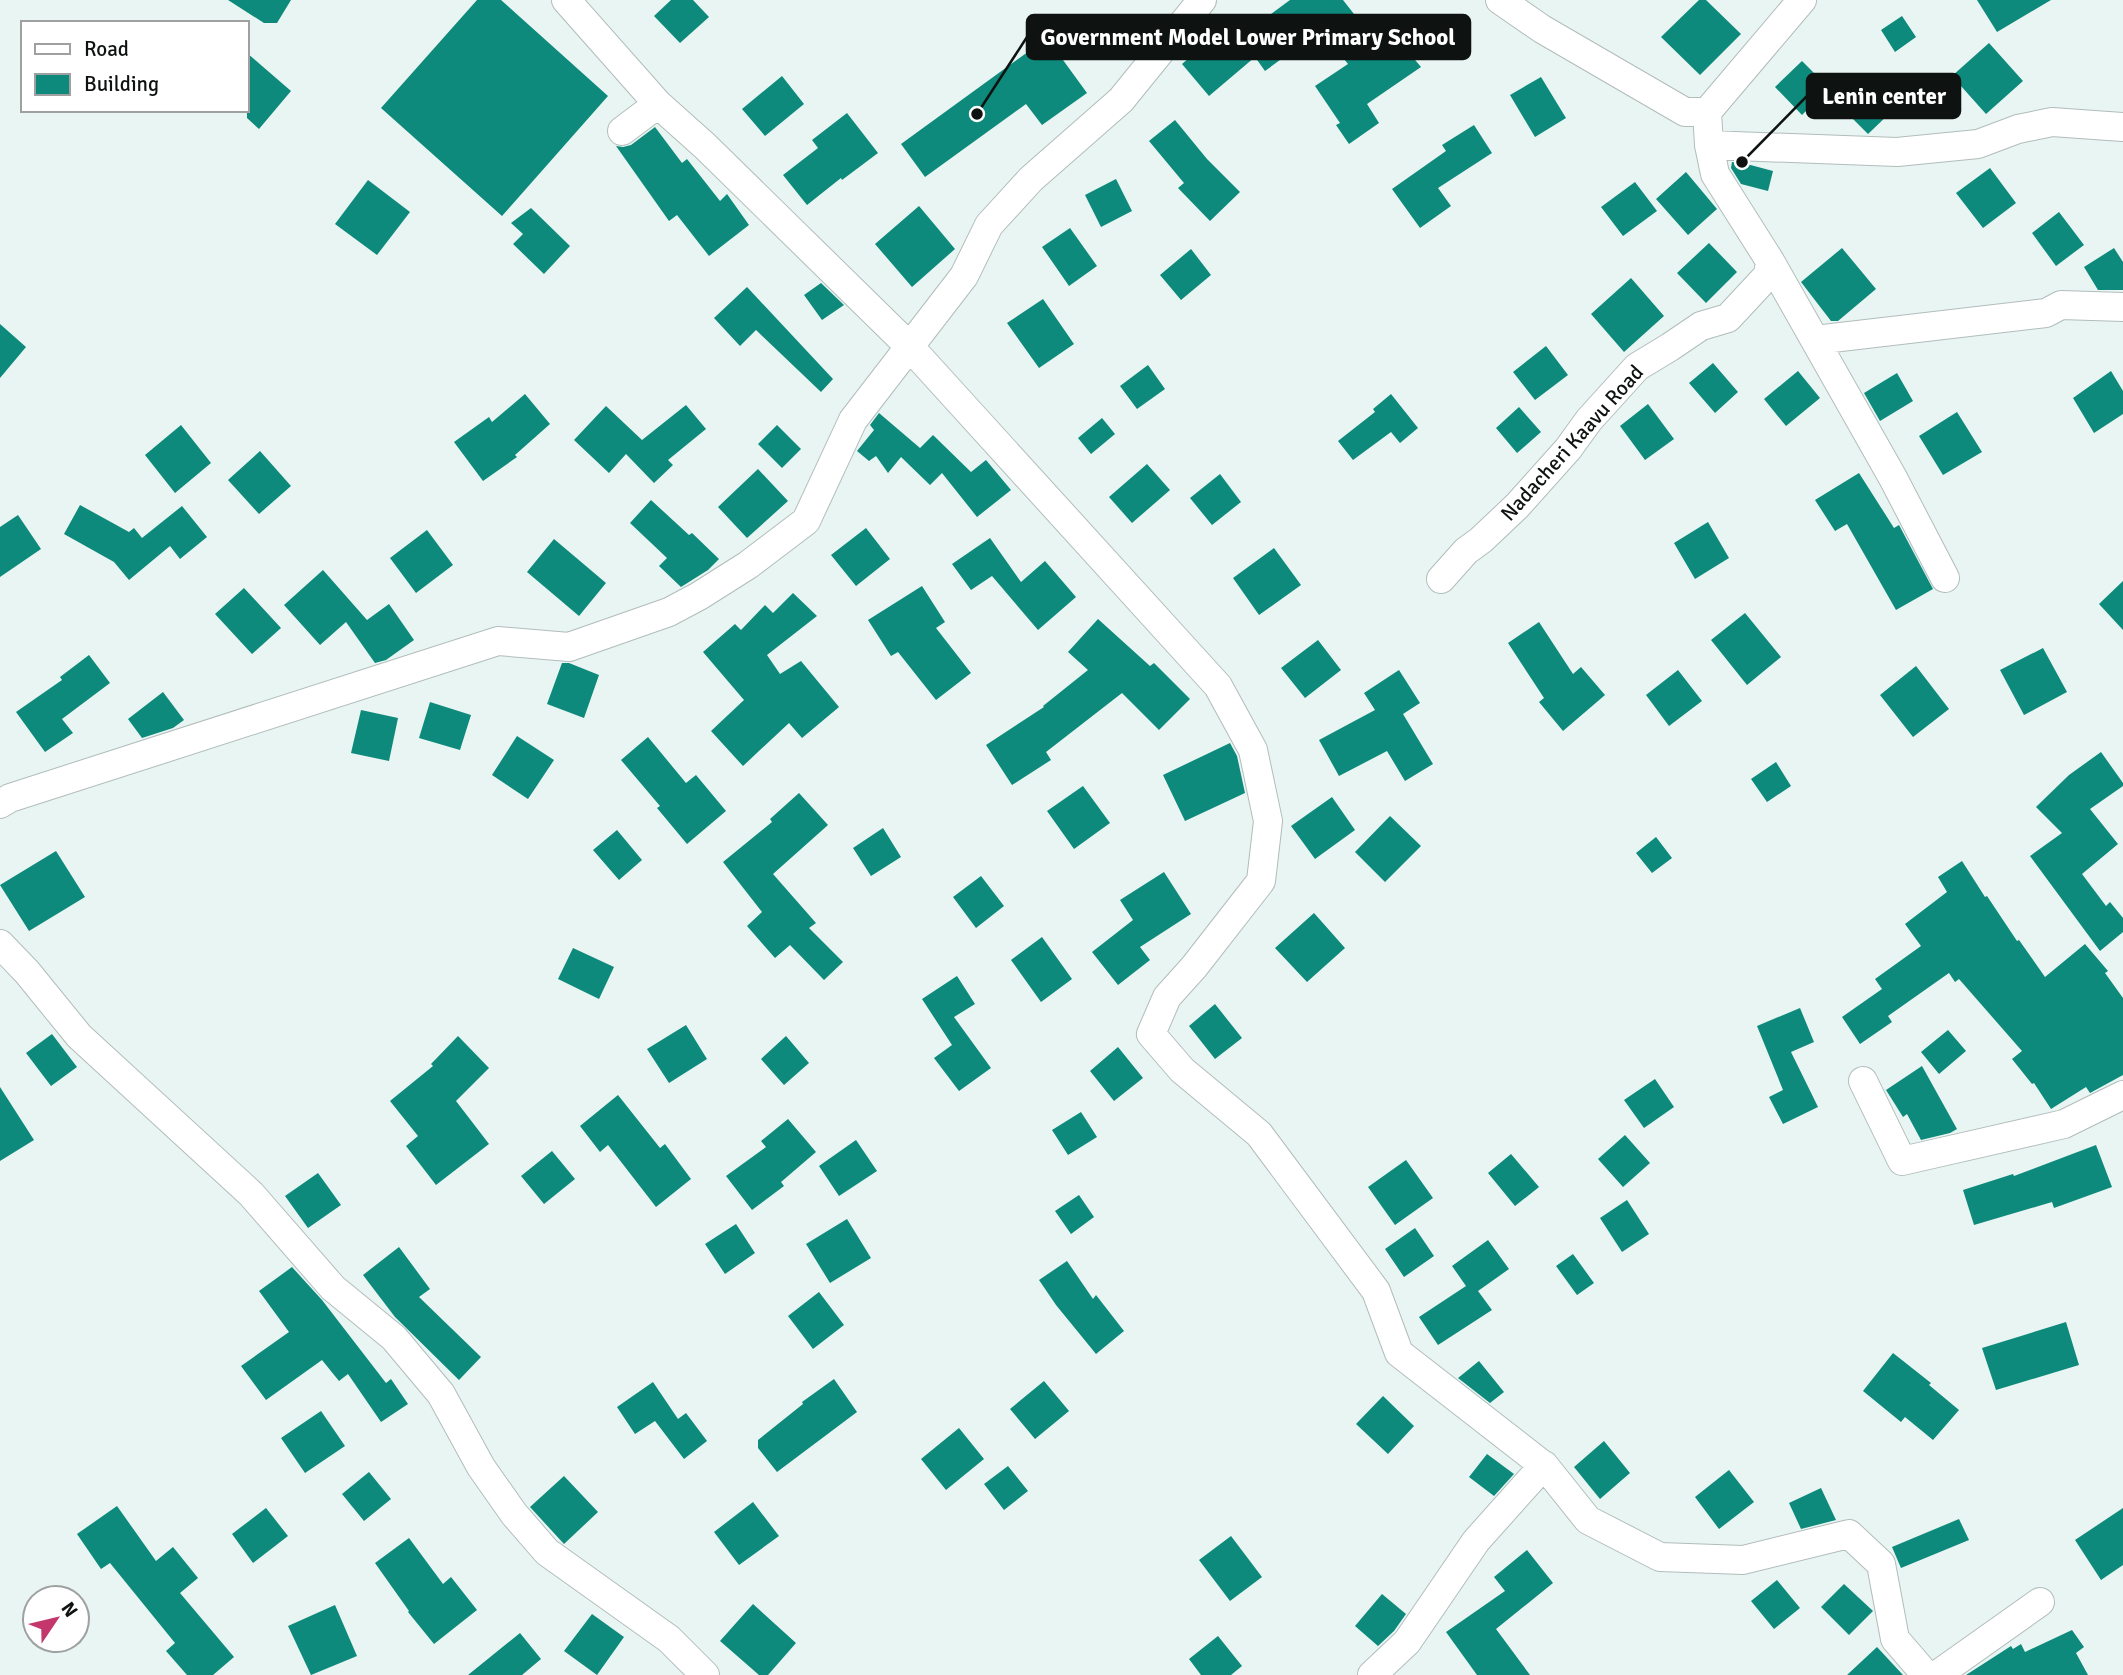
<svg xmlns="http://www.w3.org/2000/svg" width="2123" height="1675" font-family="Signika,sans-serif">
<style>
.building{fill:#0d8a7b}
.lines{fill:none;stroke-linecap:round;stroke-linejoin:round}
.street-casing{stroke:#b1bdbb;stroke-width:30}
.street{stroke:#fff;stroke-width:28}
.labels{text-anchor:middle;stroke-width:5;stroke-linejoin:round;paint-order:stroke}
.street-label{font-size:21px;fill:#0e1211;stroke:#fff}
.leader{fill:none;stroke:#0e1211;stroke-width:2.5}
.callout-dot{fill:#0e1211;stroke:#fff;stroke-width:2.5}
.callout{fill:#0e1211;stroke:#0e1211;stroke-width:2.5}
.callout-label{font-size:23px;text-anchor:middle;font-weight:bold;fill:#fff}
</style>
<rect width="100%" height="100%" fill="#e8f5f2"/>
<path class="building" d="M228,0h63l-14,23h-13z
M477,0h24l107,96 -106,120 -121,-108z
M671,0h22l16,17 -29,26 -26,-27z
M1290,0h53l33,42 15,-11 30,36 -54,37 12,19 -30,21 -13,-19 4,-2 -25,-37 33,-22 -27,-34 -56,41 -10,-14 -46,39 -27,-32 31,-27 11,12z
M1699,0h7l35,34 -41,41 -39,-38z
M1977,0h74l-54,32z
M1902,16l14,21 -21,15 -14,-22z
M1047,38l40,55 -45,32 -16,-21 -101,73 -24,-33z
M1989,43l34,38 -37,33 -34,-38z
M247,53l44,38 -32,38 -12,-11z
M1802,61l27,27 -27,27 -27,-28z
M782,76l22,28 -39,32 -23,-27z
M1541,77l25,41 -31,19 -25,-42z
M1872,94l18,19 -22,21 -18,-18z
M847,113l31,40 -36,27 -1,-2 -34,27 -24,-30 35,-27 -6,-8z
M1175,120l32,39 33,33 -30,29 -32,-33 6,-5 -35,-42z
M1474,125l18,28 -54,35 13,18 -31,22 -28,-39 54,-38 -4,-6z
M655,127l27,36 5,-4 33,42 7,-7 22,31 -40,31 -32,-41 -8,6 -53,-75 7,1 8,-2z
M1732,162l11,1 30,8 -5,20 -27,-7 -10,-16z
M1990,168l26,35 -33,25 -27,-35z
M1686,172l31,37 -29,26 -32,-36z
M1116,179l16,32 -31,16 -16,-32z
M368,180l42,32 -33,43 -42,-31z
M1635,182l22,29 -34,25 -22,-29z
M919,206l36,43 -43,38 -37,-43z
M531,208l39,38 -26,28 -31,-30 10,-10 -12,-11z
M2059,212l25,33 -28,21 -24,-33z
M1070,228l27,38 -28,20 -27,-39z
M1709,243l28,29 -31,31 -29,-30z
M1842,248l34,41 -38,32h-7l-30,-39z
M2114,248l9,14v28h-25l-14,-23z
M1191,249l20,26 -30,25 -21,-25z
M1631,278l33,38 -40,36 -33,-38z
M821,283l23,22 -22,15 -18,-25z
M747,287l86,92 -12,13 -65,-62 -16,16 -26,-28z
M1043,299l31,45 -35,24 -32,-45z
M0,324l26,23 -26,31z
M1546,346l22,29 -33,25 -22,-28z
M1713,363l25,29 -23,21 -26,-30z
M1148,365l17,24 -28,20 -17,-23z
M1798,371l22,27 -34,28 -22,-27z
M2111,371l12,20v23l-29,19 -21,-35z
M1897,373l16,28 -33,20 -16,-28z
M525,394l25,30 -35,31 2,2 -34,24 -29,-39 35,-25 3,5z
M1391,394l27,34 -18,15 -9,-11 -38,28 -15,-19 37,-29 -2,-3z
M1648,404l26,35 -29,21 -25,-34z
M686,405l20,24 -38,31 5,5 -19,18 -28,-29 -17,19 -35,-33 32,-34 36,34z
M1519,407l22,25 -24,21 -21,-25z
M1957,412l25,40 -39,23 -24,-39z
M879,413l41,35 13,-13 38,37 15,-12 25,30 -34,27 -35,-44 -12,12 -29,-28 -13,16 -12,-17 -7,5 -12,-10 17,-21 -4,-5z
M1102,418l13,16 -24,20 -13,-16z
M181,425l30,38 -36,30 -30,-38z
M777,425l24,24 -19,19 -24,-24z
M260,451l31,35 -32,28 -31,-34z
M1147,464l23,26 -38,33 -23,-26z
M758,469l30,32 -41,37 -29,-31z
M1859,473l35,55 5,-3 34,64 -37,21 -49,-86 -12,7 -20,-31z
M1220,474l21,28 -29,23 -22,-27z
M651,500l38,35 3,-2 27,26 -11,11 -27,17 -22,-21 8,-8 -37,-35z
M80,505l49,27 5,-4 8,10 40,-32 25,31 -27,22 -10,-13 -41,34 -15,-18 -50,-28z
M18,515l23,34 -41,28v-50z
M1708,522l21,36 -34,21 -21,-36z
M866,528l24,31 -34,27 -25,-31z
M427,530l26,35 -37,28 -26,-35z
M990,538l31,44 24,-21 31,36 -38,33 -46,-54 -21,14 -19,-26z
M554,539l52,44 -27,33 -52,-44z
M1274,548l27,37 -42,30 -26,-37z
M323,570l44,50 22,-16 25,36 -28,20 -11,3 -29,-41 -26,23 -36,-40z
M2123,581v49l-24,-26z
M922,586l23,36 -9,6 35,45 -35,27 -38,-48 -7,4 -23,-36z
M244,588l37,40 -29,26 -37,-40z
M793,593l24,23 -50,39 13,19 21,-13 38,46 -37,31 -13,-15 -46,43 -32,-35 33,-31 -41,-48 32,-28 6,6 24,-25 8,8z
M1745,613l36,44 -34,28 -36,-45z
M1098,619l52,47 4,-3 36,36 -31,31 -37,-37 -76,59 5,8 -39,25 -26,-40 58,-38 -1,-1 45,-36 -20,-18z
M1539,622l34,52 8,-7 24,28 -42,36 -24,-29 5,-4 -36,-55z
M1318,640l23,30 -36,28 -24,-30z
M2043,648l24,44 -43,23 -24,-45z
M89,655l21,28 -48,36 11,14 -28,19 -29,-40 46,-32 -2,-3z
M562,663h7l30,12 -15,43 -37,-14z
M1916,666l33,43 -36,28 -33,-42z
M1399,670l21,33 -17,11 30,50 -28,17 -18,-30 -48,25 -20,-36 56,-30 -11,-17z
M1678,670l24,31 -33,25 -23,-31z
M163,692l21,28 -11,8 -31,10 -14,-19z
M430,702l41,13 -11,35 -41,-12z
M361,710l37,8 -9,43 -38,-8z
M517,736l37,24 -26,39 -36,-24z
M648,737l38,46 10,-8 30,36 -39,33 -30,-36 3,-2 -39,-46z
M1230,743l7,13 8,37 -60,28 -22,-46z
M2101,752l22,31v3l-33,23 28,35 -36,30 24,32 4,-4 13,16v14l-23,19 -70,-95 32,-23 -26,-26 33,-32z
M1776,762l15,24 -24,16 -16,-23z
M1083,786l27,37 -36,26 -27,-38z
M799,793l29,32 -55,49 43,49 -7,5 34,34 -19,18 -34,-35 -15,13 -28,-32 15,-14 -39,-50 49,-40 -2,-3z
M1332,797l23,33 -40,29 -24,-33z
M1390,816l31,30 -36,36 -30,-30z
M883,828l18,29 -30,19 -18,-28z
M617,830l25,30 -23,20 -26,-30z
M1656,837l16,21 -20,15 -16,-20z
M56,851l29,46 -56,34 -29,-46z
M1962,861l23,36 2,-1 30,45 2,-1 26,37 40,-33 23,27 -3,2 18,25v77l-33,18 -4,-6 -35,22 -17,-26 -2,1 -20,-25 10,-8 -63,-72 -4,3 -6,-9 -61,43 4,6 -32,22 -18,-27 40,-28 -7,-10 46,-33 -16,-22 42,-32 -9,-15z
M1164,872l27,42 -51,33 10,13 -32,25 -26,-33 41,-32 -13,-20z
M981,876l23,30 -28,22 -23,-31z
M1314,913l31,35 -38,34 -32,-34z
M1042,937l30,42 -31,23 -30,-42z
M573,948l41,19 -15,32 -41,-20z
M957,976l18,28 -21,13 37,51 -32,23 -25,-33 18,-13 -30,-46z
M1215,1004l27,34 -27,21 -26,-33z
M1800,1008l14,34 -23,10 27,55 -35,17 -14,-27 14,-7 -26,-64z
M686,1025l21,34 -38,24 -22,-34z
M1948,1030l18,21 -27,23 -18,-22z
M52,1034l25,33 -26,19 -25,-33z
M458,1036l31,32 -33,33 33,43 -53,41 -30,-39 12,-10 -28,-35 43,-35 -2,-2z
M786,1036l23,27 -25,22 -23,-26z
M1118,1047l25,31 -29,23 -24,-30z
M1922,1066l35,63 -7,4 -29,7 -14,-26 -4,3 -17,-27z
M1655,1079l19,28 -30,21 -20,-28z
M0,1087l34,53 -34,21z
M618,1095l42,53 5,-4 26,35 -35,28 -48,-62 -8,7 -20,-26z
M1081,1112l16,25 -29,18 -16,-25z
M788,1119l28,33 -35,30 3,4 -32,24 -26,-34 40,-29 -5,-6z
M1625,1135l25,28 -27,24 -25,-28z
M856,1140l21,31 -38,25 -20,-30z
M2096,1145l16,42 -58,21 -2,-6 -78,23 -11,-35 50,-16 1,2z
M552,1151l23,28 -31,25 -23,-28z
M1511,1154l28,33 -24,19 -27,-33z
M1406,1160l27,38 -38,27 -27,-38z
M318,1173l23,32 -33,23 -23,-32z
M1079,1195l15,22 -23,17 -16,-23z
M1627,1200l22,34 -27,18 -22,-34z
M847,1219l24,39 -41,25 -24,-39z
M736,1224l19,29 -30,21 -20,-30z
M1415,1228l19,28 -30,21 -19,-28z
M1488,1240l21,29 -31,22 14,19 -54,35 -19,-28 47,-31 -14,-20z
M399,1247l31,42 -11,8 62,60 -22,23 -64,-63 -32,-42z
M1573,1254l21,29 -17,12 -21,-29z
M1067,1261l26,38 3,-4 28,36 -28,23 -40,-49 -17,-25z
M292,1267l30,33 64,83 5,-4 17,25 -27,18 -33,-48 -9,7 -17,-21 -56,40 -25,-34 48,-34 -30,-41z
M819,1292l25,33 -31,24 -25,-33z
M2066,1322l13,43 -83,25 -14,-42z
M1893,1353l38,30 -2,2 30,25 -26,30 -28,-23 -4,5 -38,-31z
M1479,1361l25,31 -14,11 -32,-25z
M834,1379l23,33 -80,60 -19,-24v-8l45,-36 -1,-2z
M1044,1381l25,30 -34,28 -25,-30z
M653,1382l25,37 8,-6 21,28 -23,18 -29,-38 -20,13 -18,-27z
M1383,1396l31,30 -26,28 -32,-30z
M321,1411l24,35 -40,27 -24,-35z
M959,1428l25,31 -38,31 -25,-31z
M1604,1441l26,32 -30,26 -26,-32z
M1487,1454l27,20 -20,22 -25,-19z
M1008,1466l20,25 -24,19 -20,-26z
M1729,1470l25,32 -35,27 -24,-32z
M369,1472l22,27 -27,22 -22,-27z
M564,1476l34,36 -34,32 -34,-37z
M1821,1488l15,32 -35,9 -12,-26z
M753,1502l26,34 -40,29 -25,-33z
M117,1506l39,55 17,-14 25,31 -18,15 54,64 -21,18h-26l-21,-24 9,-8 -65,-80 -9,6 -24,-35z
M266,1508l22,28 -35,27 -21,-29z
M2123,1508v57l-22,15 -26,-40z
M1959,1519l10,21 -68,28 -9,-21z
M1231,1536l31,41 -32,24 -31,-41z
M409,1538l34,46 8,-7 26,33 -43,34 -26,-32 1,-1 -34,-48z
M1527,1550l26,33 -57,46 34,46h-53l-31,-43 59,-41 -11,-14z
M1777,1580l23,28 -26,21 -23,-28z
M1844,1584l29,27 -24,24 -28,-28z
M1382,1594l24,20 -12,17 -16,15 -23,-20z
M753,1604l43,39 -28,32h-9l-39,-34z
M335,1605l22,51 -46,19 -23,-49z
M592,1614l32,23 -27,38 -33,-24z
M2072,1630l12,17 -8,6 12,22h-122l45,-29 2,3 8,-5 4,8z
M520,1633l21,26 -19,16h-54z
M1218,1636l24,30 -11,9h-30l-12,-16z
M1877,1647l26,28h-56z"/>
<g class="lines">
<defs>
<path id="street" d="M566,0l92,104 -36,27
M1500,0l42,29 143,83h22l95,-112
M658,104l47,42 204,200 309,340 35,64 15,71 -7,60 -67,86 -27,30 -16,37 31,36 77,64 117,157 23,62 144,112
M1709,145l188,7 81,-8 40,-15 34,-7 71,5
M1770,261l123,217 52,100
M1815,340l231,-27 15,-8 62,2
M1441,579l25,-28 15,-11 36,-34 51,-57 21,-29 48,-53 33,-20 31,-21 27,-8 40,-43 2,-14 -55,-87 -6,-29 -2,-33
M0,804l10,-6 488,-157 71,6 100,-35 30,-16 49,-31 58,-44 47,-101 111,-144 25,-51 42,-46 90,-79 81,-100
M0,944l27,28 52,64 172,158 82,94 61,50 47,56 40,73 33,47 33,38 122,87 36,36
M1863,1081l39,80 162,-37 59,-29
M1372,1675l35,-33 69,-101 68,-76 44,55 72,37 83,3 106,-26 32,30 14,75 31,36
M1937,1675l103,-73"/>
</defs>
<use href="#street" class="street-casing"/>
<use href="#street" class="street"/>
</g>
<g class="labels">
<g class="street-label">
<text transform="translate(1572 443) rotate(-48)" y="7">Nadacheri Kaavu Road</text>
</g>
</g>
<path class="leader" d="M977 114L1027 37M1742 162L1807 96"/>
<g class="callout-dot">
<circle cx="977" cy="114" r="7"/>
<circle cx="1742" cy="162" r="7"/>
</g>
<g class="callout">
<rect x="1027" y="15" width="443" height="44" rx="7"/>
<rect x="1807" y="74" width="153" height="44" rx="7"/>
</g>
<g class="callout-label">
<text x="1248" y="45">Government Model Lower Primary School</text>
<text x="1884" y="104">Lenin center</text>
</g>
<rect x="21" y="21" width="228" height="91" fill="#ffffff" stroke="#9fa0a0" stroke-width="2"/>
<rect x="35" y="44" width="35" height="10" fill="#ffffff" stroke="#9fa0a0" stroke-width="2"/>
<text x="84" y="56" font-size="21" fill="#0e1211">Road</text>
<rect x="35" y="74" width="35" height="21" fill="#0d8a7b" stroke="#9fa0a0" stroke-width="2"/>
<text x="84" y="91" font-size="21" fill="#0e1211">Building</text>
<g transform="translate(56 1619) rotate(55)"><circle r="33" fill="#ffffff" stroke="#9fa0a0" stroke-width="2"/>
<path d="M0-5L12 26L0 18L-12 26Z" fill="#c3376d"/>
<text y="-10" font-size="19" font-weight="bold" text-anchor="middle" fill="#0e1211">N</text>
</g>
</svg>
